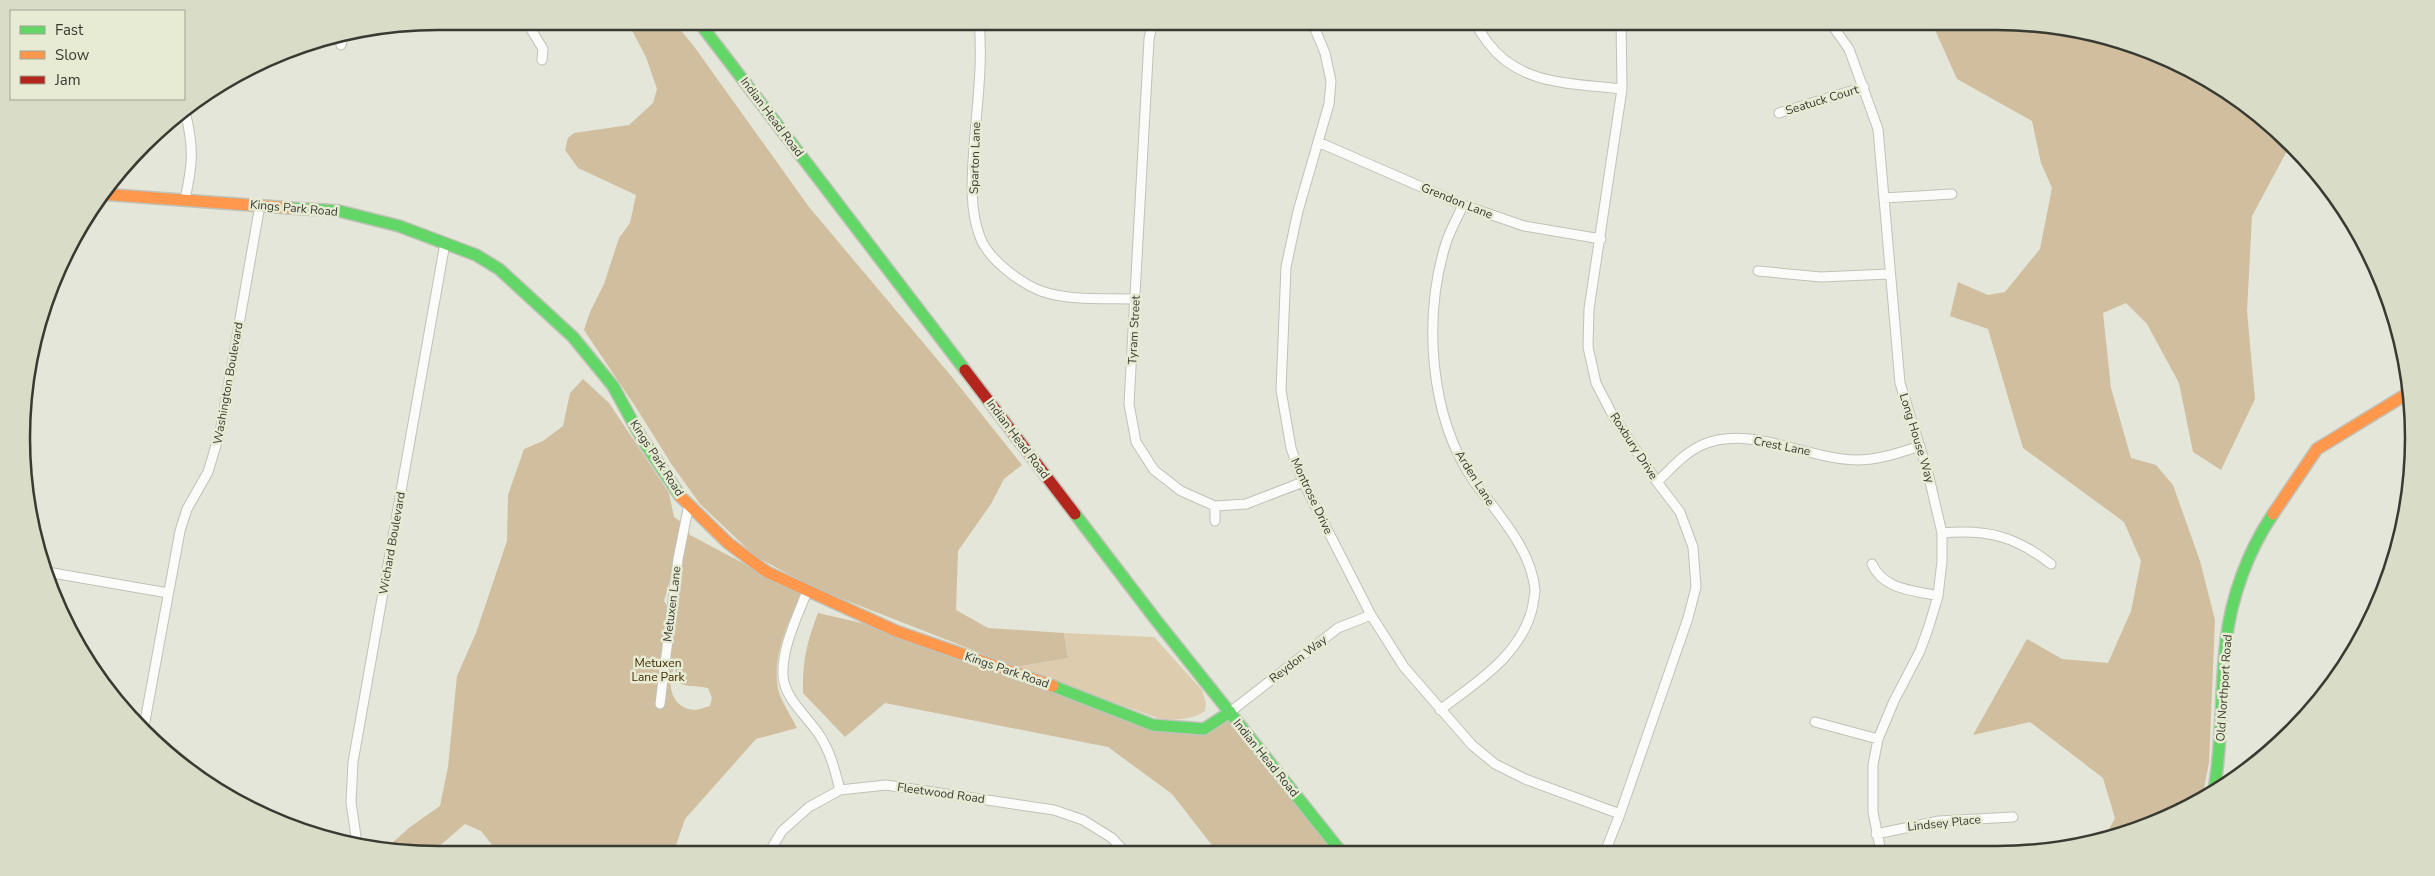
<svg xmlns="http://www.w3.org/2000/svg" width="2435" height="876" font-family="'Nunito Sans',sans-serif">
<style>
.green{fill:#ddcdae}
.forest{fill:#d0be9f;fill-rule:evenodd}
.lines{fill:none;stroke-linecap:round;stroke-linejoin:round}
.street-casing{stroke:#c0c2b8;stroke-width:11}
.fast-casing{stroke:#c0c2b8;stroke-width:14}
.slow-casing{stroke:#c0c2b8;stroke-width:14}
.jam-casing{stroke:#c0c2b8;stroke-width:14}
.street{stroke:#fbfbf9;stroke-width:9}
.fast{stroke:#63d668;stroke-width:11}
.slow{stroke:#ff974d;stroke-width:11}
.jam{stroke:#b3261e;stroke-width:11}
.labels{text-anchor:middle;stroke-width:5;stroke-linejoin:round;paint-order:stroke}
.street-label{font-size:12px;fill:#393a31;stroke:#e7ebd4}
.park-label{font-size:12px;fill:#422c03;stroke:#e7ebd4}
.rim{fill:none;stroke:#393a31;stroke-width:2.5}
</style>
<rect width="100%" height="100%" fill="#e4e6d9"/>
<path class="green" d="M1064,633l90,4 48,53 4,13 -1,8c-15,10 -30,9 -47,7l-142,-51 52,-9z"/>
<path class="forest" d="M627,21h46l20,24 116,162 143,170 70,88 -18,14 -13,25 -33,47 -2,59 32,18 76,5 4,25 -52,9 -204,-80 -57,-31 -55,-52 -28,-39 -35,-56 -53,-79 6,-18 14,-28 15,-46 11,-15 6,-28 -58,-27 -13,-18 3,-12 6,-5 55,-8 24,-22 4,-14 -11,-32z
M1931,21h66l108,14 76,29 69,43 39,36 -1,6 -36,67 -5,95 8,88 -34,71 -28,-18 -14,-69 -32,-59 -21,-21 -23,10 8,75 20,70 25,7 17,20 27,76 15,59 -6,143 -7,35 -21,14 -75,23 9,-17 -12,-40 -73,-56 -57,13 54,-96 35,20 46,4 23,-52 10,-50 -17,-39 -101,-74 -35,-119 -38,-13 8,-34 30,13 17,-3 35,-43 12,-61 -11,-25 -9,-42 -75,-42z
M583,379l26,24 60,90 5,24 7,5 9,13 111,59c-13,29 -29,62 -23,95 3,12 13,27 19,39l-41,11 -71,80 -12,35 -165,1 -16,-10 -11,-14 -16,-7 -29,25 -1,5 -44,-5v-5l19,-17 30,-21 8,-39 9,-91 19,-43 31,-92 1,-46 16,-46 19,-8 20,-15 7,-33zM673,569l7,8c1,14 -1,21 -11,32l-5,-8zM675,667l2,15c9,6 20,3 31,6l4,10 -2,8c-5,1 -11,4 -16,4 -22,-1 -29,-27 -19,-43z
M818,613l78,18 287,98 47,-17 112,141h-124l-46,-59 -64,-47 -223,-44 -40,34 -42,-44c-1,-30 4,-52 15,-80z"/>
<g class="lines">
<defs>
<path id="street" d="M526,21l17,28 -1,11
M979,21c4,42 -2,84 -5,125 -2,30 -5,62 6,91 8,22 40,46 61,54 28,10 65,7 94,8
M1153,21l-4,18 -20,365 7,38 18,28 27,21 34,15 31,-2 57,-22
M1306,21l9,8 10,24 6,28 -2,23 -31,107 -12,56 -5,123 10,58 12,34 68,133 33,52 68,78 23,19 30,15 95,35
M1475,21c3,9 8,15 14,23 32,42 85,39 133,45
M1829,21l20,28 29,80 22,254 28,90 14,60v28l-4,35 -9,30 -9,25 -26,50 -16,38 -5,26v47l8,40
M341,45l3,-12
M1779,113l85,-26
M1318,142l145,63 61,21 77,13
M1884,198l68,-4
M185,199c8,-36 9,-51 0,-88
M1758,271l63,6 68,-3
M25,390l2,-14
M1657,482c14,-13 27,-29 45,-37 48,-21 104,14 154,15 22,0 43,-7 64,-14
M1215,521v-15
M1942,533c45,-4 73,3 109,31
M1872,564c12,26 40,26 66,32
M47,572l121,21
M807,591c-10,27 -25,55 -24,84 1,24 26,43 37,61 11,17 15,35 20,54
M660,704l18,-145 11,-55
M1440,710c37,-28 83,-56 93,-105 0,-4 2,-10 2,-14 -3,-42 -39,-79 -62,-111 -44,-65 -50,-163 -27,-237 4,-13 12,-26 17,-38
M1230,712l108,-84 33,-13
M1815,722l63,17
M143,732l37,-201 7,-22 21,-37 12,-40 40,-227
M1876,834l63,-13 74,-4
M357,844l-6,-42 2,-40 92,-519
M1605,852l15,-38 68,-196 8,-31 -3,-40 -13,-35 -23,-30 -45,-68 -16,-31 -8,-36 1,-38 33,-220 -1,-68
M768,854l14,-23 27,-24 31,-17 46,-5 168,25 29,10 29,18 14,15"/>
<path id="fast" d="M698,21l267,349
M291,208l48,3 60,15 77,29 23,14 74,68 40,49 29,53 38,57
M1075,514l81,106 186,233
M1053,686l100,39 51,4 26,-17
M2214,790c9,-49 6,-99 12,-148 5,-45 22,-91 47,-128"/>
<path id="slow" d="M101,194l190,14
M680,496l48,47 39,29 129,59 157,55
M2273,514l44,-65 93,-57"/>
<path id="jam" d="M965,370l110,144"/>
</defs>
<use href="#street" class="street-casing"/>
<use href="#fast" class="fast-casing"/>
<use href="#slow" class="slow-casing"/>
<use href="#jam" class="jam-casing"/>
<use href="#street" class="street"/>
<use href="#fast" class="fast"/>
<use href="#slow" class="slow"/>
<use href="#jam" class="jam"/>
</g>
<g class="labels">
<g class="street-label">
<text transform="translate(1822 100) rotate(-17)" y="4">Seatuck Court</text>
<text transform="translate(772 117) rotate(53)" y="4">Indian Head Road</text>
<text transform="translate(975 158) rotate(-88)" y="4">Sparton Lane</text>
<text transform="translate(1457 201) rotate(22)" y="4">Grendon Lane</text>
<text transform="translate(294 208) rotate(5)" y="4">Kings Park Road</text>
<text transform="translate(1134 330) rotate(-87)" y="4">Tyram Street</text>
<text transform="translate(228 383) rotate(-80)" y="4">Washington Boulevard</text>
<text transform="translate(1917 438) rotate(73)" y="4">Long House Way</text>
<text transform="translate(1018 439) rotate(53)" y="4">Indian Head Road</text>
<text transform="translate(1634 446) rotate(57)" y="4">Roxbury Drive</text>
<text transform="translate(1782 446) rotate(11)" y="4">Crest Lane</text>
<text transform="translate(657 458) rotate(57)" y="4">Kings Park Road</text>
<text transform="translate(1475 478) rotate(58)" y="4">Arden Lane</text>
<text transform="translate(1312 496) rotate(65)" y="4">Montrose Drive</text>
<text transform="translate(392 543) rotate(-80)" y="4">Wichard Boulevard</text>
<text transform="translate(672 604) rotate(-83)" y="4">Metuxen Lane</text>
<text transform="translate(1298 659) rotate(-38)" y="4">Reydon Way</text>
<text transform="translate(1007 670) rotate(19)" y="4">Kings Park Road</text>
<text transform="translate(2224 688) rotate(-86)" y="4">Old Northport Road</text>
<text transform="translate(1266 758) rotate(51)" y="4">Indian Head Road</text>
<text transform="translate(941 793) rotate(8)" y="4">Fleetwood Road</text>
<text transform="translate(1944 823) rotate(-6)" y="4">Lindsey Place</text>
</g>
<g class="park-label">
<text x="658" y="667">Metuxen<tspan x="658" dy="14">Lane Park</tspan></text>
</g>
</g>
<path d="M0 0H2435V876H0ZM438 30H1997A408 408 0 0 1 2405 438V438A408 408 0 0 1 1997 846H438A408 408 0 0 1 30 438V438A408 408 0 0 1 438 30Z" fill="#d9ddc7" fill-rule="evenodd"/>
<path class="rim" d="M438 30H1997A408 408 0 0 1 2405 438V438A408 408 0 0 1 1997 846H438A408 408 0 0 1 30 438V438A408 408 0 0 1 438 30Z"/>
<rect x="10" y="10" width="175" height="90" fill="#e7ebd4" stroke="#a1a493"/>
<rect x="20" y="26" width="25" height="8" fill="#63d668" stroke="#a1a493"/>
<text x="55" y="35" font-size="15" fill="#393a31">Fast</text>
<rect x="20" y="51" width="25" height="8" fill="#ff974d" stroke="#a1a493"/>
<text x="55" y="60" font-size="15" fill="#393a31">Slow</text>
<rect x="20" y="76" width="25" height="8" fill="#b3261e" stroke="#a1a493"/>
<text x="55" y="85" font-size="15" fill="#393a31">Jam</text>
</svg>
